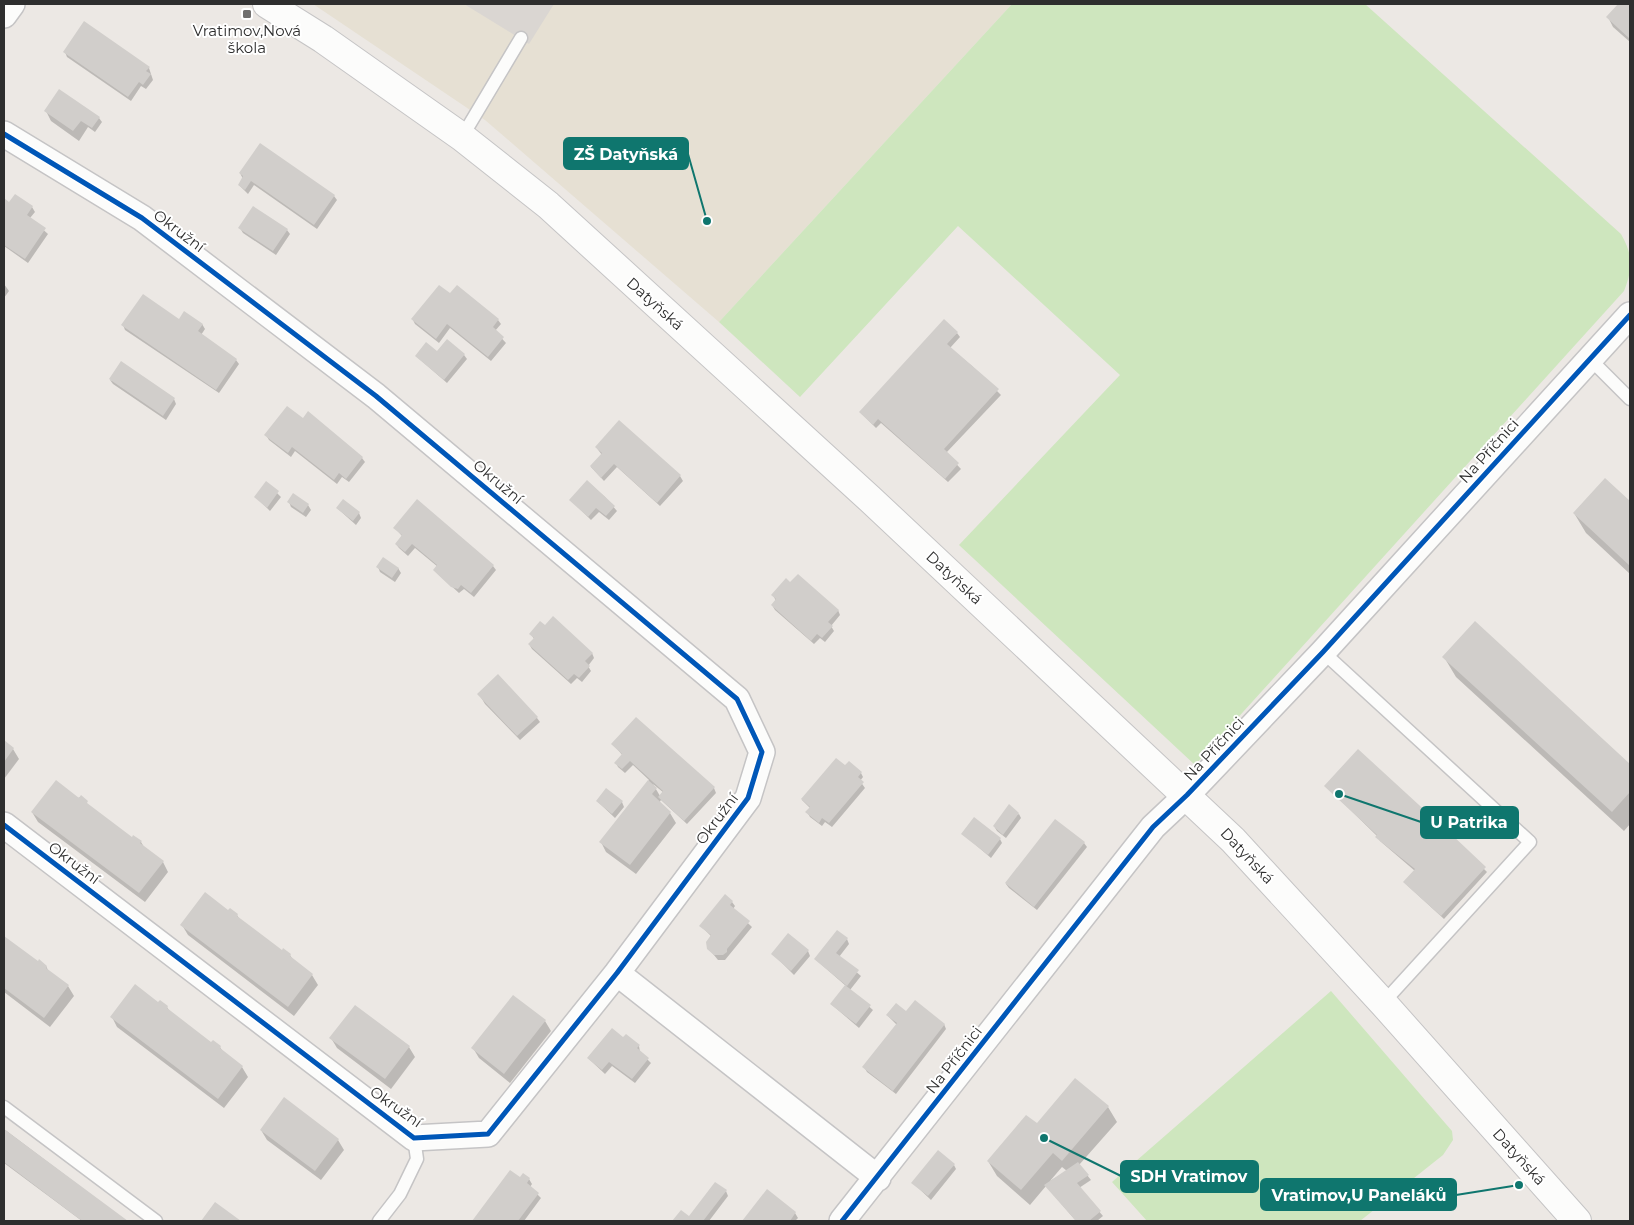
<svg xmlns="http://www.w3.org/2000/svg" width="1634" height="1225" font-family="Montserrat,sans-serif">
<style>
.education{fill:#e6e0d3}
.green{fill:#cee6be}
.plaza{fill:#dad6d2}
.shadow{fill:#0003;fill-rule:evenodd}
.building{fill:#d1cecb}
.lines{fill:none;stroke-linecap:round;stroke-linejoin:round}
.service-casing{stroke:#c5c4c5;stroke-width:15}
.minor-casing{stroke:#c5c4c5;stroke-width:28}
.secondary-casing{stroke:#c5c4c5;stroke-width:30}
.service{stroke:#fcfcfb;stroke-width:12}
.minor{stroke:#fcfcfb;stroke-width:25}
.secondary{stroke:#fcfcfb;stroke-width:28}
.cycleway-casing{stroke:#fff;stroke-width:8}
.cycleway{stroke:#0057b8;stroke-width:5}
.poi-dot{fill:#706f6e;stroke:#fff;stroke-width:2}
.labels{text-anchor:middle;stroke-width:4;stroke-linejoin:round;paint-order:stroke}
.poi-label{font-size:15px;fill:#2e2e2e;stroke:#fff}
.street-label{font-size:15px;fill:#2e2e2e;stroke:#fff}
.leader{fill:none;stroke:#0f766e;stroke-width:2}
.callout-dot{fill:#0f766e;stroke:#fff;stroke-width:2}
.callout{fill:#0f766e;stroke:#0f766e;stroke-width:2}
.callout-label{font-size:16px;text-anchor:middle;font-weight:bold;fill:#fff}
</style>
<rect width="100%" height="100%" fill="#ece8e4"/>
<path class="education" d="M313,4h699l-293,318 -234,-202z"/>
<path class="green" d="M1012,4h353l256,230c12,21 12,34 3,57l-429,474 -236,-220 161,-170 -162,-149 -158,171 -81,-75z
M1331,991l121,140 1,9 -10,15 -83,66h-213l-35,-39z"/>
<path class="plaza" d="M464,4h90l-25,40z"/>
<path class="shadow" d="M1620,4h10v38l-17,-15 -5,-10z
M65,52l84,16 4,12 -7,9 -5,-3 -10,15 -64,-44z
M59,91l40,27 3,4 -7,10 -7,-5 -9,14 -28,-20 -5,-10z
M240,173l94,23 3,4 -20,29 -63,-44 -6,9 -9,-9 4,-6z
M4,200l6,4 22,3 3,5 -5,6 18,16 -20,29 -24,-17z
M240,228l47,2 3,4 -14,21 -33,-22z
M4,284l5,7 -5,7z
M451,295l47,25 3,4 -6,7 11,12 -15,18 -41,-33 -11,15 -24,-19 -2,-4z
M179,321l23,3 3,5 -4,6 35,25 3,4 -20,29 -94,-63 -2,-5z
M957,333l3,4 -10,11 22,18 29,29 -55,58 15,16 -13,13 -67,-59 -5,5 -16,-16z
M464,355l3,4 -20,24 -31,-27z
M110,380l64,19 2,5 -10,16 -53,-36z
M308,413l54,45 3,4 -16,20 -7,-5 -5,7 -42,-33 -4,6 -22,-17 -3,-5 37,-16z
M596,447l84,29 3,5 -23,25 -43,-39 -13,14 -13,-14 11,-12z
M1605,480l25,23v71l-44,-41 -12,-20z
M587,481l18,16 12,14 -8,9 -10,-8 -8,8 -20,-20z
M267,483l14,14 -11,14 -14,-14z
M294,495l14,10 3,5 -5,7 -15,-10 -2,-5z
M337,508l22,5 2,5 -5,7z
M395,528l98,38 3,4 -22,27 -10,-8 -5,4 -21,-19 -3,-4 3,-3 -23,-19 -7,8 -9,-8 -3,-4 6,-8z
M378,567l20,1 3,5 -6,9 -15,-10z
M773,595l65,15 2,5 -9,11 3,5 -9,11 -5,-4 -6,6 -39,-34 -3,-5 4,-4z
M1475,623l155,143v58l-6,7 -168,-154 -12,-20z
M531,634l61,19 2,5 -6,8 3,5 -9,11 -5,-4 -6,6 -39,-35 -3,-5 5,-5z
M479,694l58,24 3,4 -20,18 -35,-36z
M4,742l9,7 6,10 -15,20z
M613,744l101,44 2,5 -29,31 -26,-24 -2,3 11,10 6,10 -40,51 -30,-22 -5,-10 48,-62 -16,-15 -8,8 -7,-6 -2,-4 7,-7zM653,784l11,9 -4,3z
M845,767l16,6 2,4 -3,4 5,7 -33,39 -7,-5 -3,4 -12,-9 -3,-5 3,-4 -8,-8z
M1326,786l127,46 2,4 -2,2 34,34 -43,47 -36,-33 -3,-4 10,-11 -35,-30 -3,-5z
M81,797l10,11 41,31 9,3 3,5 19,15 5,10 -23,30 -107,-80 -6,-10z
M597,801l25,1 2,5 -9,11z
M1019,814l2,4 -15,20 -9,-7 -3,-5z
M963,834l37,5 2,4 -11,15z
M1084,843l3,4 -50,63 -28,-22 -3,-4z
M725,896l7,6 3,4 -2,3 19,18 -27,33h-7l-9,-11 3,-12 -11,-11z
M229,912l8,3 3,5 42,32 8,3 3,5 19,15 6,10 -24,31 -106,-81 -6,-10z
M4,938l34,25 8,3 3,6 19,14 6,10 -24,31 -46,-35z
M847,939l2,5 -10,13 22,19 -11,14 23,20 -14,18 -28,-24 15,-18 -31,-27z
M808,951l2,5 -16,19 -21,-21z
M159,1004l8,3 3,5 42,32 8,3 3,5 19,15 6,10 -24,31 -107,-81 -5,-10z
M907,1013l37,11 2,5 -50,65 -29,-22 -3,-5 33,-42 -9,-9z
M545,1021l6,10 -41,52 -31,-25 -6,-10z
M331,1038l78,9 6,10 -24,32 -54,-41z
M623,1039l16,7 1,6 11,11 -16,20 -23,-17 -7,8 -16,-15z
M1108,1107l9,15 -38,43 12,15 -12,8 24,28 -6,5h-21l-30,-35 -16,19 -33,-29 -9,-15 49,-36zM1062,1167l5,4 -17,10z
M4,1129l122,92h-44l-78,-58z
M261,1130l77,10 6,10 -23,30 -54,-40z
M954,1165l2,4 -25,31 -18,-17z
M510,1172l10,7h9l3,5 -2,3 11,11 -17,23h-50z
M726,1191l2,5 -19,25h-35l7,-9 9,6z
M767,1191l28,22 3,5 -3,3h-51z"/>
<path class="building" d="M1618,4h12v35l-24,-22z
M84,21l66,46 -4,4 5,3 -8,11 -4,-3 -11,15 -65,-45z
M59,89l41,28 -8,11 -11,-7 -8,10 -29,-20z
M260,143l75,52 -21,30 -63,-44 -6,9 -7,-5 5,-9 -4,-3z
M15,194l18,12 -6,9 19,13 -21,31 -21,-14v-47l5,4z
M253,206l35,23 -15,22 -35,-23z
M439,285l11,8 7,-8 42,34 -6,8 11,10 -16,20 -41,-33 -11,15 -25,-20z
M143,294l36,25 5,-8 19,13 -5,7 39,28 -21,31 -95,-65z
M944,319l14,13 -11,12 52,45 -55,60 15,14 -14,16 -67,-60 -5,6 -14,-13z
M447,339l18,15 -21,26 -29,-24 11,-14 11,9z
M121,361l54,37 -12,18 -54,-37z
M287,406l16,12 5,-7 55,46 -17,22 -7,-6 -5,7 -42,-33 -4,6 -24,-18z
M619,420l62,55 -24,28 -43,-39 -13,14 -11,-12 12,-13 -7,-6z
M1605,478l25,23v65l-57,-53z
M587,480l28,26 -9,10 -10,-8 -8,9 -19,-17z
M266,481l13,10 -12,17 -13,-11z
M293,493l16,11 -6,9 -16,-11z
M343,499l17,13 -7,9 -17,-13z
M417,499l77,66 -23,28 -10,-8 -3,4 -7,-2 -18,-17 4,-5 -25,-21 -7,8 -10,-8 7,-9 -9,-7z
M383,557l16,11 -7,10 -16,-11z
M798,574l41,36 -11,12 5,4 -11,12 -5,-4 -6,7 -40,-36 5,-6 -5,-4 15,-17 4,4z
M553,616l40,37 -8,8 5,5 -11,12 -5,-4 -6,6 -40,-36 6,-6 -5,-4 11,-13 5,4z
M1475,621l155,143v28l-18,20 -170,-155z
M498,674l40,43 -21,19 -40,-42z
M636,717l79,70 -31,34 -26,-24 5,-6 -33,-30 -8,8 -8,-6 8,-9 -11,-10z
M4,740l10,8 -10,14z
M1358,749l85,78 3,-3 8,7 -3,3 35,33 -45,49 -38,-34 12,-13 -40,-32 2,-2 -53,-49z
M836,758l9,7 4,-4 13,11 -4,5 6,5 -35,41 -7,-5 -3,5 -14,-11 5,-5 -9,-8z
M56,780l23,18 2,-3 7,6 -1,2 45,34 1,-2 9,6 -2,2 24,18 -25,32 -108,-81z
M648,780l9,8 -5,6 19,18 -41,53 -31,-23z
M606,788l17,13 -11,13 -16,-13z
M1009,804l10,9 -16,22 -10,-9z
M974,817l27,21 -13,17 -27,-21z
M1055,819l30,23 -51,65 -29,-24z
M205,892l23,18 2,-2 8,6 -1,2 45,34 1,-2 8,6 -1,2 23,18 -25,33 -108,-82z
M725,894l8,7 -3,4 20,16 -23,28v3l-4,3h-9l-7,-6 -1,-7 5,-7 -12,-9z
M837,930l11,8 -12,15 23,17 -12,16 -33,-27z
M788,933l21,17 -18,21 -20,-17z
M4,936l34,25 1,-2 8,7 -1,2 23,17 -25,33 -40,-30z
M135,984l23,18 2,-2 8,6 -1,2 44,34 2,-2 8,6 -1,2 23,18 -25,33 -108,-82z
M845,985l26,20 -15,19 -26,-20z
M513,995l33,25 -42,54 -33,-26z
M915,1000l30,24 -52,67 -31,-24 35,-44 -11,-8 10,-12 10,8z
M355,1005l55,41 -25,33 -56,-41z
M612,1028l11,9 3,-3 14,11 -3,3 12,10 -17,21 -23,-17 -7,8 -15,-12z
M1075,1078l34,28 -47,55 -9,-8 -32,37 -34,-29 39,-46 11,8z
M284,1097l55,42 -24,32 -55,-41z
M4,1129l12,9 112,83h-45l-5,-3 -74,-56z
M938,1150l17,14 -27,32 -17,-13z
M1078,1162l11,13 -12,8 24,28 -12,10h-13l-32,-36z
M510,1170l10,7 3,-4 7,5 -3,5 12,10 -21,28h-46z
M715,1182l12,8 -24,31h-31l9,-11 8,6z
M767,1189l29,23 -6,9h-48z
M215,1202l11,8 15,11h-40z"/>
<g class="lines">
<defs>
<path id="service" d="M462,137l59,-99
M1590,359l40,40
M1323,652l207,190 -147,161
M4,1107l152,114
M379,1221l21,-27 17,-35 -3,-21"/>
<path id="minor" d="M4,15l8,-11
M4,134l138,84 234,178 361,303 25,53 -14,46 -131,175 -129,161 -74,4 -410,-313
M617,973l261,205
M842,1221l311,-394 34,-32 136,-143 307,-337"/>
<path id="secondary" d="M267,4l56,35 139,98 86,68 322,294 363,341 150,163 194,218"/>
</defs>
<use href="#service" class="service-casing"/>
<use href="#minor" class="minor-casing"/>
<use href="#secondary" class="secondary-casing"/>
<use href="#service" class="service"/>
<use href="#minor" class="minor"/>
<use href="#secondary" class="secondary"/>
<defs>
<path id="cycleway" d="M4,134l138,84 234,178 361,303 25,53 -14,46 -131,175 -129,161 -74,4 -410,-313
M842,1221l311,-394 34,-32 136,-143 307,-337"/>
</defs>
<use href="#cycleway" class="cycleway-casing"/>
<use href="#cycleway" class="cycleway"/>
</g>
<rect class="poi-dot" x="242" y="9" width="10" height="10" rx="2.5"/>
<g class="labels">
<g class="poi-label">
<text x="247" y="36">Vratimov,Nová<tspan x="247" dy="17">škola</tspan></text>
</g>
<g class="street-label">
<text transform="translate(179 231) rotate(37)" y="5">Okružní</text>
<text transform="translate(655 304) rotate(42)" y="5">Datyňská</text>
<text transform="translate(1489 451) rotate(-48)" y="5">Na Příčnici</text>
<text transform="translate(498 482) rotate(40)" y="5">Okružní</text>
<text transform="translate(954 578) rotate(43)" y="5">Datyňská</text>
<text transform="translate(1214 749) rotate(-47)" y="5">Na Příčnici</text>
<text transform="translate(717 819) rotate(-53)" y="5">Okružní</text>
<text transform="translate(1247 856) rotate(47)" y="5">Datyňská</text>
<text transform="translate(74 863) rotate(37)" y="5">Okružní</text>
<text transform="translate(954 1060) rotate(-52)" y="5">Na Příčnici</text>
<text transform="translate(396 1107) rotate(35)" y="5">Okružní</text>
<text transform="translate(1519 1157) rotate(48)" y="5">Datyňská</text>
</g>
</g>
<path class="leader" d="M707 221L688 154M1339 794L1421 822M1044 1138L1121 1176M1519 1185L1456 1195"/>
<g class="callout-dot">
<circle cx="707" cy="221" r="5"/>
<circle cx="1339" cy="794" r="5"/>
<circle cx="1044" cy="1138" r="5"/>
<circle cx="1519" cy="1185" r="5"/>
</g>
<g class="callout">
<rect x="564" y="138" width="124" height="31" rx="5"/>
<rect x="1421" y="807" width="97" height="31" rx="5"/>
<rect x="1121" y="1161" width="137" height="31" rx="5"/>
<rect x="1261" y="1179" width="195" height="31" rx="5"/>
</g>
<g class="callout-label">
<text x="626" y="160">ZŠ Datyňská</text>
<text x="1469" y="828">U Patrika</text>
<text x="1189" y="1182">SDH Vratimov</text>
<text x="1359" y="1201">Vratimov,U Paneláků</text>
</g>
<rect width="1634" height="1225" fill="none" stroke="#2e2e2e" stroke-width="10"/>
</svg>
